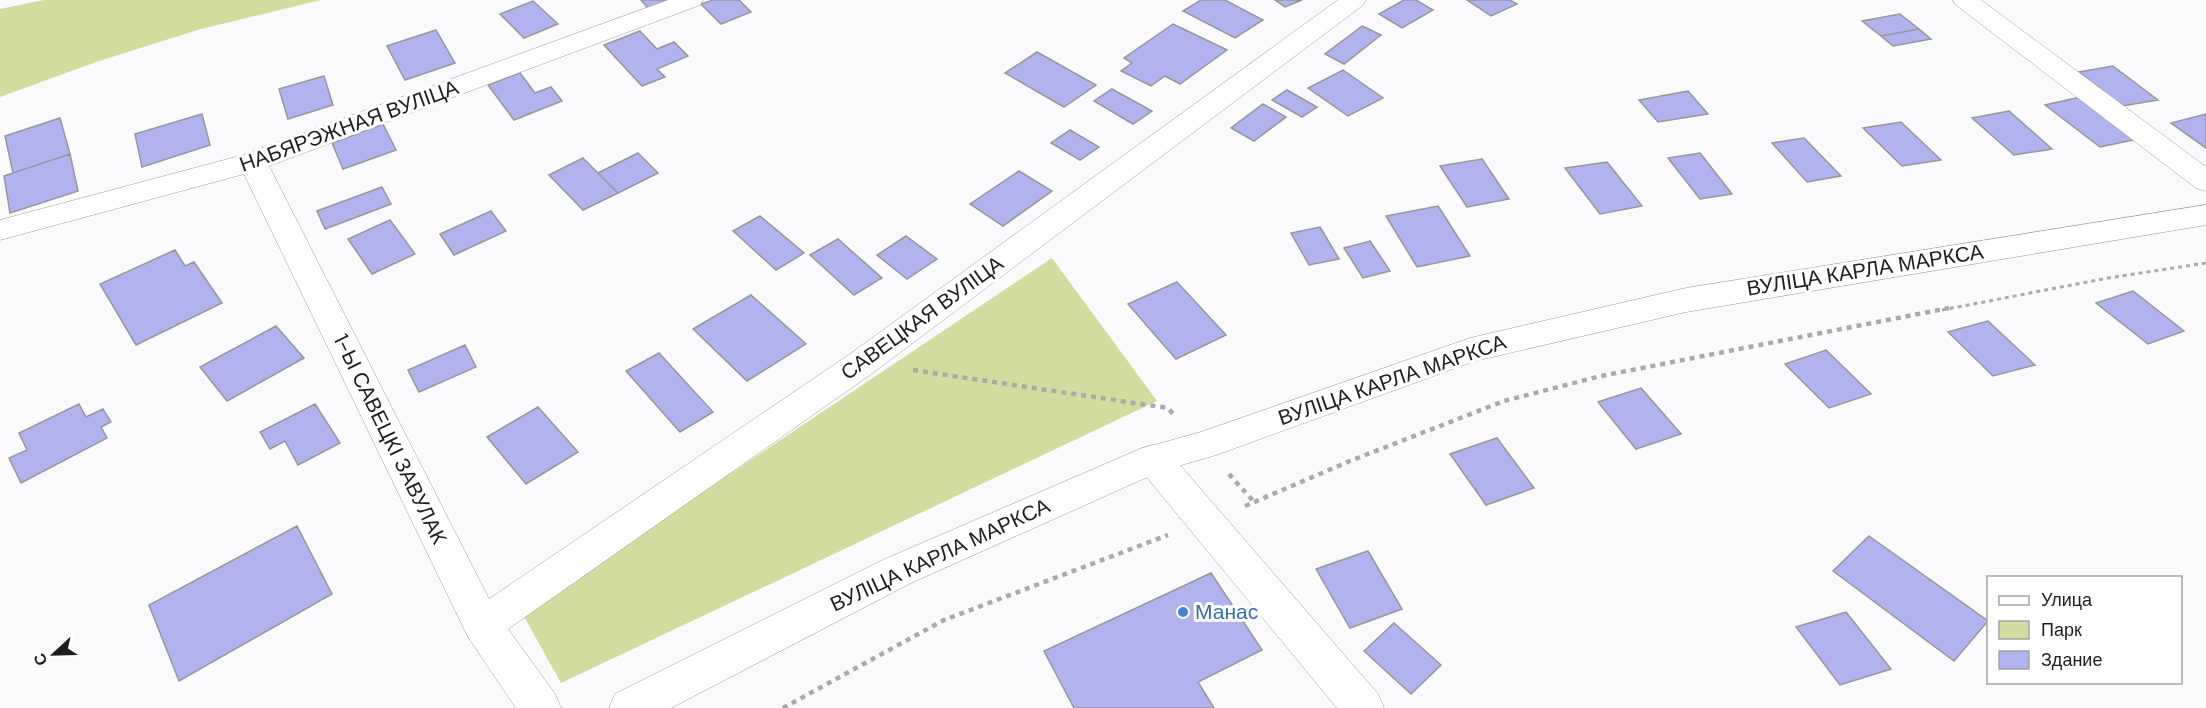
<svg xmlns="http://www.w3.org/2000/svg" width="2206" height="708" font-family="'DM Sans',sans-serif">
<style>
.green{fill:#d4db9e}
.building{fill:#b1b3ef;stroke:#969798;stroke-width:1.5}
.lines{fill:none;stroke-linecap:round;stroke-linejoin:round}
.street-casing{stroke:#9a9a9b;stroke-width:1}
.secondary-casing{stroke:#9a9a9b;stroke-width:1}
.path-far1{stroke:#aaaaab;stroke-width:3;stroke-dasharray:4 4;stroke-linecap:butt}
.path{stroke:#aaaaab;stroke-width:4.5;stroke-dasharray:5 5;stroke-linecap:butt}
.street{fill:#fff;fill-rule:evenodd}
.secondary{fill:#fff;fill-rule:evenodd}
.shop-dot{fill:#3f7fe0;stroke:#fff;stroke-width:2}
.labels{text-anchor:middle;stroke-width:6;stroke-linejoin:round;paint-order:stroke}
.street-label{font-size:21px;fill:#1e1e1f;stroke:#fff}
.shop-label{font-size:21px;fill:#366cbe;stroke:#fff;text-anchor:start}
</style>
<rect width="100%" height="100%" fill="#fafafc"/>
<path class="green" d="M44,0h277l-120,29 -102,32 -99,36v-88z
M1052,258l105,143 -596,282 -39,-70z"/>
<path class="building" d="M641,0h28l-21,8z
M713,0h26l12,12 -30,12 -20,-20z
M1201,0h24l38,20 -28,18 -52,-27z
M1275,0h27l-17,7z
M1404,0h12l17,10 -31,18 -23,-14z
M1467,0h43l7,4 -26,12z
M533,1l25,23 -34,14 -24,-24z
M1900,14l19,15 -38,7 -19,-15z
M1173,24l54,26 -47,34 -15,-8 -14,10 -30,-15 11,-8 -8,-5z
M1362,26l19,9 -37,29 -19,-10z
M1919,29l12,10 -38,7 -12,-10z
M436,30l19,33 -50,17 -18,-34z
M640,31l17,18 17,-7 14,14 -31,13 8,8 -23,9 -38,-41z
M1037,52l59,33 -32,22 -59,-34z
M2113,66l45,34 -36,6 -43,-34z
M1343,70l40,28 -35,18 -40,-28z
M520,73l15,20 16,-6 11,14 -48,19 -26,-35z
M324,76l9,29 -45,14 -9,-30z
M1112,89l40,22 -19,13 -39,-23z
M1287,90l30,17 -15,10 -30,-17z
M1688,91l20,23 -50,8 -19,-22z
M2085,96l57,42 -42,9 -55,-42z
M1263,104l23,13 -32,24 -23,-13z
M2009,111l43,38 -38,6 -42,-37z
M202,114l8,31 -68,22 -7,-33z
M2206,114v34l-35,-25z
M60,118l10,36 -57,19 -8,-37z
M1901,122l40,38 -39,6 -39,-38z
M383,124l13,26 -53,19 -11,-26z
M1070,130l29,17 -19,13 -29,-17z
M1804,138l37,38 -34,6 -35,-39z
M638,153l20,20 -40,20 -20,-20z
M1700,153l32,41 -32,5 -32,-41z
M70,154l8,37 -68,22 -6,-37z
M583,158l35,35 -35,17 -34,-35z
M1482,159l27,40 -42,8 -27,-41z
M1607,162l35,44 -42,8 -35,-46z
M1019,171l33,20 -49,35 -33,-22z
M382,187l9,17 -66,25 -8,-18z
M1438,206l32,50 -53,11 -31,-51z
M491,211l15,20 -52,24 -14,-21z
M760,216l44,37 -28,17 -43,-39z
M390,220l25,34 -43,20 -24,-35z
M1320,227l19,32 -30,6 -18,-32z
M906,236l31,23 -30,20 -30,-24z
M838,239l44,39 -28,17 -44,-40z
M1370,241l20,30 -27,7 -19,-30z
M175,250l10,16 9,-4 28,41 -86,42 -36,-61z
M1177,282l49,53 -50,24 -48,-55z
M2133,291l51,40 -36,13 -52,-41z
M751,295l55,49 -59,37 -54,-52z
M1988,321l47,44 -42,11 -45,-44z
M276,326l28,32 -77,43 -27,-34z
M465,345l11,22 -57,25 -11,-22z
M1826,350l45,44 -42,14 -44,-44z
M659,353l54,59 -33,20 -54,-61z
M1641,388l40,46 -45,15 -38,-47z
M79,404l7,13 17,-8 8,13 -10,5 6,11 -86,45 -12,-25 18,-8 -8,-17z
M315,404l25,39 -42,22 -13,-24 -15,8 -10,-17z
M538,407l40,45 -52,32 -39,-47z
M1497,438l37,50 -48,17 -36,-51z
M297,526l35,68 -153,87 -30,-76z
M1869,536l119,85 -34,40 -121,-90z
M1368,551l34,58 -52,19 -34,-59z
M1211,573l51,77 -64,32 16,26h-140l-30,-57z
M1846,612l45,57 -51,16 -44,-58z
M1394,623l47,42 -30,29 -47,-43z"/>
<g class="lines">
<defs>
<path id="street" d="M668,0h35l-3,5 -431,161 220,433 361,-245 488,-354h28l-3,5 -489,367 -366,257 47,65 6,14h-45l-48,-71 -224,-463 -244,66v-20l243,-65z
M1953,0h28l225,167v24l-10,-3 -240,-183z
M1153,445l13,4 212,245 6,14h-47l-197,-239 -5,-10 5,-10z"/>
<path id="secondary" d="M2206,205v20l-520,87 -211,49 -259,94 -55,16 -250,112 -240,125h-62l6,-14 270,-135 255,-110 61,-17 269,-94 216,-50z"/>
</defs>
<use href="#street" class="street-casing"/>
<use href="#secondary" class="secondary-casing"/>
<path class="path-far1" d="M1942,310l166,-32 98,-15"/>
<path class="path" d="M913,370l255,38 7,8
M1229,474l26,29
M1245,506l105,-45 154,-60 97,-25 348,-68
M783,708l161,-88 224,-85"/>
<use href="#street" class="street"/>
<use href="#secondary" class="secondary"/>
</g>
<circle class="shop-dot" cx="1183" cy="612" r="6"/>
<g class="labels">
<g class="street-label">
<text transform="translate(349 126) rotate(-20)" y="7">НАБЯРЭЖНАЯ ВУЛІЦА</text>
<text transform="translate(1865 270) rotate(-9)" y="7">ВУЛІЦА КАРЛА МАРКСА</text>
<text transform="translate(922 318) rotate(-36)" y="7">САВЕЦКАЯ ВУЛІЦА</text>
<text transform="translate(1392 380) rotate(-19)" y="7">ВУЛІЦА КАРЛА МАРКСА</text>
<text transform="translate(390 439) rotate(64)" y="7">1-Ы САВЕЦКІ ЗАВУЛАК</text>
<text transform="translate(940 555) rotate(-25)" y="7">ВУЛІЦА КАРЛА МАРКСА</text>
</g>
<g class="shop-label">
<text x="1195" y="619">Манас</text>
</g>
</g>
<rect x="1987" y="576" width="195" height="108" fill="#ffffff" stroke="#a5a5a5" stroke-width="1.5"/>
<rect x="1999" y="596" width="30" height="9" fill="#ffffff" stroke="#a5a5a5" stroke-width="1.5"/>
<text x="2041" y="606" font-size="18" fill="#1e1e1f">Улица</text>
<rect x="1999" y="621" width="30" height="18" fill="#d4db9e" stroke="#a5a5a5" stroke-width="1.5"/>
<text x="2041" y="636" font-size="18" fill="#1e1e1f">Парк</text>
<rect x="1999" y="651" width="30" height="18" fill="#b1b3ef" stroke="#a5a5a5" stroke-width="1.5"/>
<text x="2041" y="666" font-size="18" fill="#1e1e1f">Здание</text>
<g transform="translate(54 654) rotate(248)" stroke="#ffffff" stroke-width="4.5" paint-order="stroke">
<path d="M0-4.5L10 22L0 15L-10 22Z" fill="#1e1e1f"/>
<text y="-9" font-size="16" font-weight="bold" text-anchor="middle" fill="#1e1e1f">С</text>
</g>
</svg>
